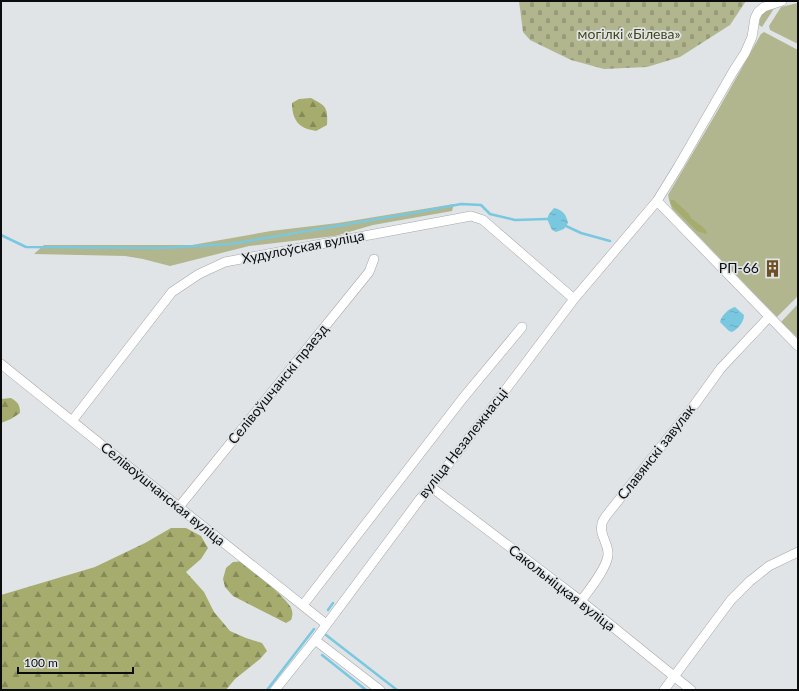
<svg xmlns="http://www.w3.org/2000/svg" width="799" height="691" font-family="Lato,sans-serif">
<style>
.grass{fill:#b1b68e}
.forest{fill:url(#forest-firs)}
.cemetery{fill:url(#cemetery-stones)}
.water{fill:url(#water-ripples)}
.lines{fill:none;stroke-linecap:round;stroke-linejoin:round}
.stream{stroke:#79c8e0;stroke-width:2.5}
.minor-casing{stroke:#a4a7aa;stroke-width:10}
.minor{stroke:#fff;stroke-width:9}
.labels{text-anchor:middle;stroke-width:3.5;stroke-linejoin:round;paint-order:stroke}
.park-label{font-size:14px;fill:#434717;stroke:#e0e4e7}
.street-label{font-size:14px;fill:#0b0c0d;stroke:#e0e4e7}
.poi-label{font-size:14px;fill:#0b0c0d;stroke:#e0e4e7;text-anchor:end}
</style>
<defs>
<pattern id="forest-firs" width="22" height="20" patternUnits="userSpaceOnUse"><rect width="22" height="20" fill="#a5ac6d"/><path d="M5 1l3.5 6h-7zM16 11l3.5 6h-7z" fill="#858a58"/></pattern>
<pattern id="cemetery-stones" width="16" height="16" patternUnits="userSpaceOnUse"><rect width="16" height="16" fill="#b1b68e"/><path d="M2 7V4a2 2 0 0 1 4 0v3zM10 15v-3a2 2 0 0 1 4 0v3z" fill="#979b79"/></pattern>
<pattern id="water-ripples" width="26" height="14" patternUnits="userSpaceOnUse"><rect width="26" height="14" fill="#79c8e0"/><path d="M2 4q2-2 4 0t4 0M15 11q2-2 4 0t4 0" fill="none" stroke="#67abbf"/></pattern>
</defs>
<rect width="100%" height="100%" fill="#e0e4e7"/>
<path class="grass" d="M798,3v41l-28,-14 -1,-4 12,-19z
M775,7l-13,20 -3,-2c1,-11 5,-15 16,-18z
M764,32l34,18v245l-2,3 -19,19 -105,-108 -3,-9 -1,-5 50,-85 43,-76z
M454,204l-2,7 -79,14 -38,11 -86,10 -79,20 -27,-7 -18,-3 -91,-2 10,-9h148l79,-14 67,-8z
M798,304v34l-17,-16z"/>
<path class="forest" d="M311,98c15,8 17,9 16,27l-11,6c-4,-1 -10,-2 -13,-4 -9,-5 -11,-15 -11,-24l7,-4z
M671,200h3l15,14 2,4 13,10 3,4 -1,2 -9,-3 -25,-25 -2,-4z
M11,398c7,4 9,7 9,15l-9,6 -10,4v-24z
M171,528h15l15,8 7,12 -7,11 -15,13 18,20 10,20 16,19 16,7 16,5 5,8 -7,8 -25,20 -9,11h-225v-95l94,-28 50,-24z
M233,562c3,0 7,-1 10,0 5,1 44,38 47,44 3,5 3,9 1,14l-5,3 -53,-27 -8,-9 -2,-8 3,-11z"/>
<path class="cemetery" d="M519,1h227l-16,24 -50,32 -33,10 -43,2 -33,-9 -41,-20 -7,-8z"/>
<path class="water" d="M554,208c9,2 12,6 14,15l-4,6 -8,3 -4,-2 -5,-11 2,-5z
M735,307l9,8c0,7 -6,14 -12,17l-3,-1 -9,-9c1,-6 9,-14 15,-15z"/>
<g class="lines">
<path class="stream" d="M566,226l15,7 29,8
M1,235l25,12 137,1 68,-4 188,-32 42,-8 20,1 9,9 25,6 32,-1
M328,610l5,-7
M326,635l71,55
M322,655l44,35
M267,690l47,-61"/>
<defs>
<path id="minor" d="M657,201l141,145
M1,364l184,148 141,112
M72,421l100,-129 27,-18 26,-12 246,-46 12,4 91,79
M431,487l150,114 110,89
M179,507l190,-235 5,-13
M581,601c8,-11 26,-33 27,-46 1,-11 -9,-20 -6,-31 0,-3 3,-6 4,-8l89,-112 26,-36 48,-51
M303,605l160,-207 59,-71
M315,640l65,50
M275,690l40,-50 105,-141 11,-12 57,-74 86,-114 83,-98 21,-34 56,-97 11,-17 7,-16 3,-19 3,-6 6,-5 18,-6
M664,690l67,-90 19,-19 19,-15 29,-14"/>
</defs>
<use href="#minor" class="minor-casing"/>
<use href="#minor" class="minor"/>
</g>
<defs>
<symbol id="building-bare" viewBox="-9 -9 18 18"><path d="M-4-6H4V6H1V3H-1V6H-4ZM-2.5-4.3h1.7v1.8h-1.7ZM.8-4.3h1.7v1.8H.8ZM-2.5-1h1.7V.8h-1.7ZM.8-1h1.7V.8H.8Z" fill="#6f4f25" stroke="#e0e4e7" stroke-width="2.5" paint-order="stroke"/></symbol>
</defs>
<g fill-rule="evenodd">
<use href="#building-bare" x="760" y="256" width="25" height="25"/>
</g>
<g class="labels">
<g class="park-label">
<text x="629" y="39">могілкі «Білева»</text>
</g>
<g class="street-label">
<text transform="translate(303 247) rotate(-11)" y="5">Худулоўская вуліца</text>
<text transform="translate(278 384) rotate(-51)" y="5">Селівоўшчанскі праезд</text>
<text transform="translate(463 443) rotate(-52)" y="5">вуліца Незалежнасці</text>
<text transform="translate(656 452) rotate(-52)" y="5">Славянскі завулак</text>
<text transform="translate(163 494) rotate(39)" y="5">Селівоўшчанская вуліца</text>
<text transform="translate(562 588) rotate(38)" y="5">Сакольніцкая вуліца</text>
</g>
<g class="poi-label">
<text x="759" y="273">РП-66</text>
</g>
</g>
<rect width="799" height="691" fill="none" stroke="#0b0c0d" stroke-width="4"/>
<path d="M18 667v6h115v-6" fill="none" stroke="#0b0c0d" stroke-width="2"/>
<text x="24" y="667" font-size="12" fill="#0b0c0d" stroke="#e0e4e7" stroke-width="3" paint-order="stroke">100 m</text>
</svg>
